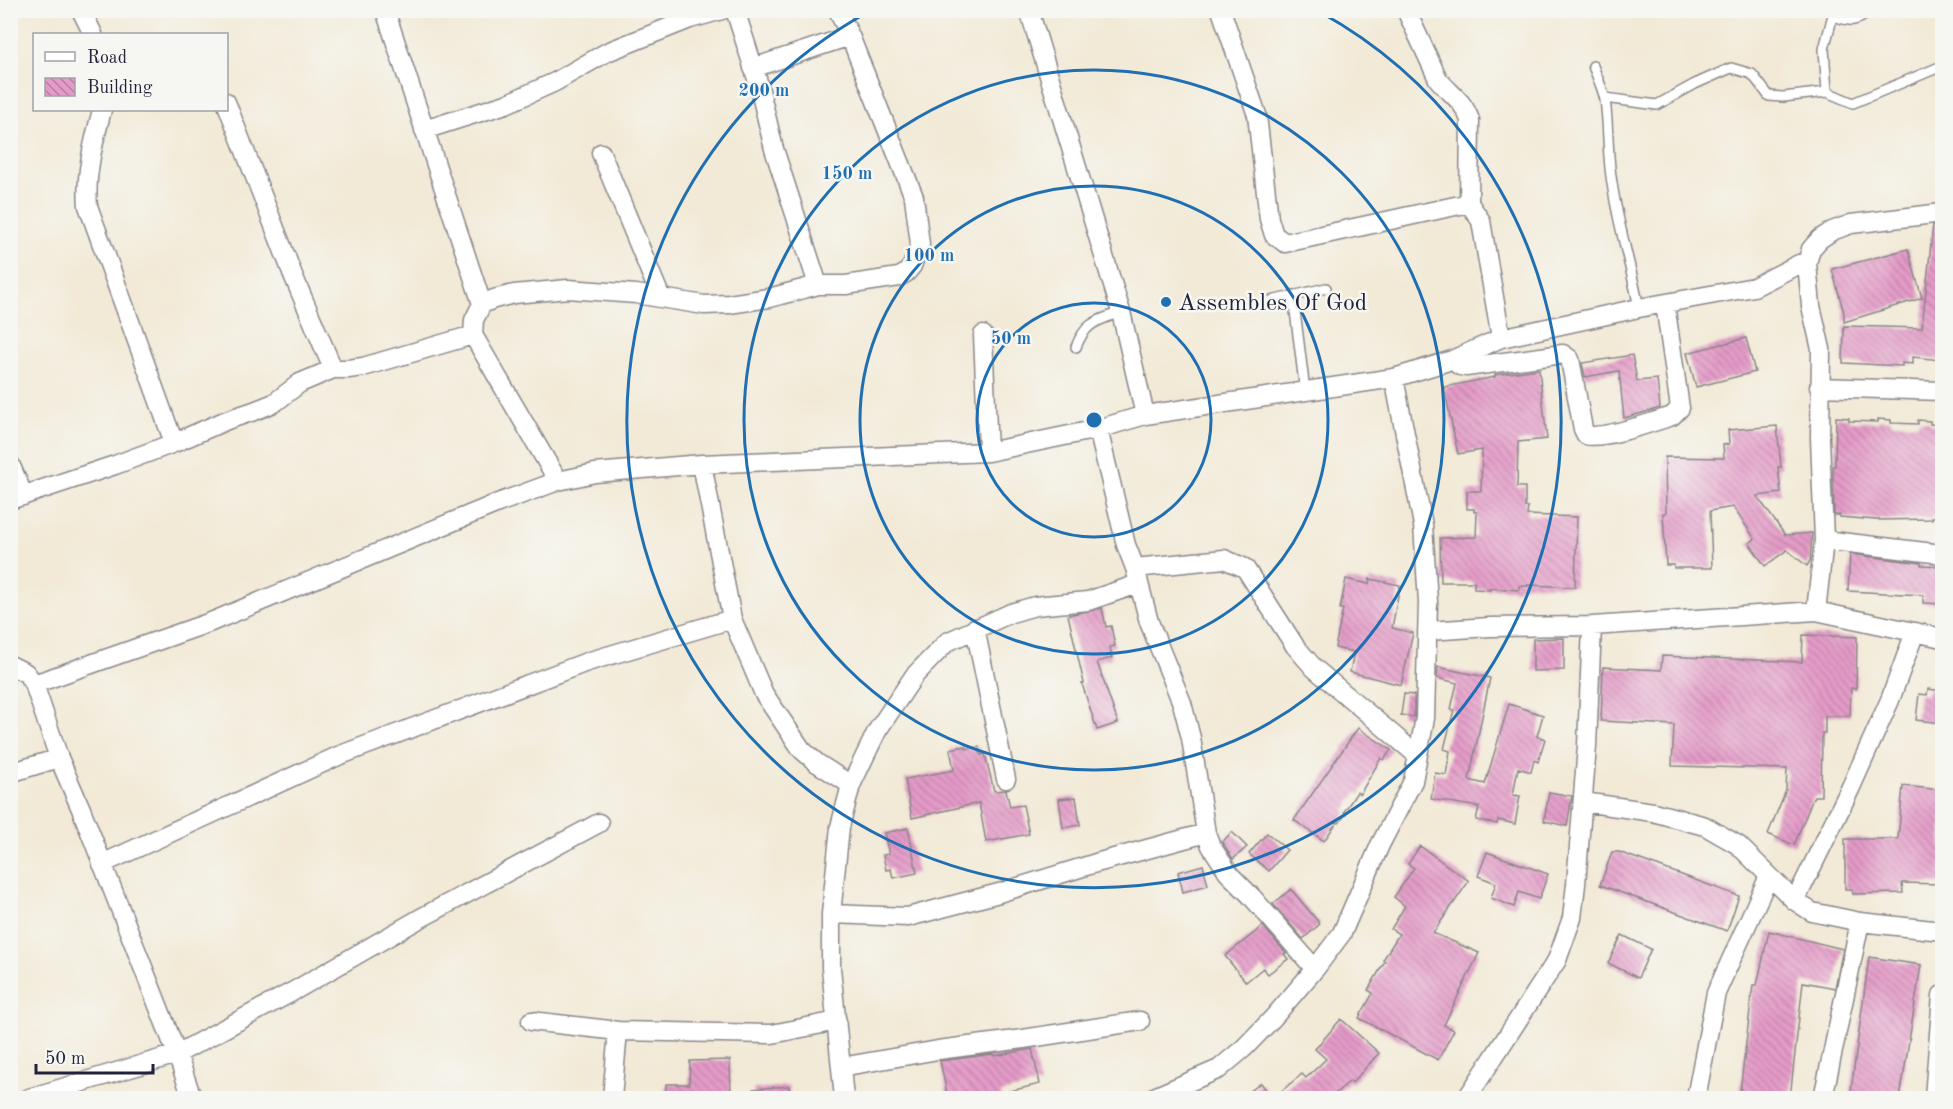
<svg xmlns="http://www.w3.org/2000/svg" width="1953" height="1109" font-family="'Old Standard TT',serif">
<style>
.building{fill:url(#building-back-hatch)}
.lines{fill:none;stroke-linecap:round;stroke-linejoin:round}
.lane-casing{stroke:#8a8689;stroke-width:12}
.street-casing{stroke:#8a8689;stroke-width:21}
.lane{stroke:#fff;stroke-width:9}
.street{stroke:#fff;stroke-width:18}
.ring{fill:none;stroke:#1f6fb2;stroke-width:3}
.poi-dot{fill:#1f6fb2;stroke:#f6f6f2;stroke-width:2}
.labels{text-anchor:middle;stroke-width:5;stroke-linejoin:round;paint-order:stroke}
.poi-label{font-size:24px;fill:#22223b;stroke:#f6f6f2;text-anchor:start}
.centre{fill:#1f6fb2;stroke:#f6f6f2;stroke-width:3}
.ring-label{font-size:18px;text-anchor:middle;font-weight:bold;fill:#1f6fb2;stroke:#f6f6f2;stroke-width:5;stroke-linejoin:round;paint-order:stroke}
</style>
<defs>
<pattern id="building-back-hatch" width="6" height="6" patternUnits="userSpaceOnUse" patternTransform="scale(1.5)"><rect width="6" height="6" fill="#e59bc8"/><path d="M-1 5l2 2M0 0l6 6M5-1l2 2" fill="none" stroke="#b97ea4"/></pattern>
</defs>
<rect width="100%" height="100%" fill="#f6f6f2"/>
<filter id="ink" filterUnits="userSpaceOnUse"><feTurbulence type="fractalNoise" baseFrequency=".0167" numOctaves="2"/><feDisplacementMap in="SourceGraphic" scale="12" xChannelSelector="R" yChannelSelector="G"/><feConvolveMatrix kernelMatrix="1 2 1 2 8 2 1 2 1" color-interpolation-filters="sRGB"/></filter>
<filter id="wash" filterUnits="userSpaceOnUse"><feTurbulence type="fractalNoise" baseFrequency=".008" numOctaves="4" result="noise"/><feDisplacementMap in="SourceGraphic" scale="24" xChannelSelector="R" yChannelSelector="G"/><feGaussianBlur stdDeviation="1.35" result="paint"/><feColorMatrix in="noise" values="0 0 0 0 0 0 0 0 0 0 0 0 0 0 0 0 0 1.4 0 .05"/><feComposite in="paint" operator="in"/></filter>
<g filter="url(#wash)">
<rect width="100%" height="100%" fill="#f2ead7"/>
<g id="blocks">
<path class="building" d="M1942,224v122l-1,14 -28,-3v7l-11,-1v3l-59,-3 1,-37 78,2 11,-103z
M1908,249l14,49 -78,24v-9l-12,-44z
M1746,338l9,34 -59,15 -9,-34z
M1632,355l5,26 20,-2 3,29 -36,10 -5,-47 -34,6 -3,-14z
M1539,369l8,70 -29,3 -1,45h8v20h3l-1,8 50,2 -2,70 -47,-2v1h-9v4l-29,-2v2l-16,-1v-7h-33l-1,-44 36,-1 1,-25h-3v-3h-7v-18h14l1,-41 -24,4 -14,-67 51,-10v-2z
M1836,417l13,1v3l29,1v-3l13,1v3l27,1v-4l12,1v3l12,1v92h-10v2l-56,1 -36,-3v-2h-6l-1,-39v-10h2z
M1777,426l4,41h-3l3,26 -24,3 28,39 27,-2 -2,28 -3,5 -20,-16 -22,16 -16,-23 6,-4 -22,-32 -23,4 2,57h-38v-3h-8l-3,-52h3l-1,-56 59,1 -1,-13 6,-1 -1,-14z
M1850,554l71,9v2l21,1v38l-19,-1v-8l-75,-4z
M1346,579l23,5 1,-5 30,6 -8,43 21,5 -12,52 -51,-13 4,-20 -19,-4 8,-39h-3z
M1102,608l4,19 5,-1 4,20 -5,1 2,11 -15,4 21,61 -21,7 -15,-46 2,-1 -16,-68z
M1803,635l54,2 -1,52 -5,-1 -1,28h-25v17h-3l-1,63h-7l-20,49 -26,-11 18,-44 1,-21 -115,-3 2,-41 -73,-4 2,-54 58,3 1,-14 140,6z
M1564,638v32l-31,1v-32z
M1438,667l52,11 -21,102 16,4 24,-80 34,11 -6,21 8,3 -7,23 -4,-2 -3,12 -13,-4 -5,27 7,1 -5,28 -17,-4 -1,4 -21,-4 3,-13 -48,-8 4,-26 11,2 4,-24 -6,-2 10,-39 -3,-1 6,-26 -20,-5z
M1928,689l14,2v32l-26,-3 3,-26 8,1z
M1404,694l10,1v22l-13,-2z
M1358,728l33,22 -7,10 -3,-2 -21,36 -3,-2 -13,20 2,2 -7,9 -2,-1 -13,19 -30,-21z
M966,746v3l13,-2 2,8 4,-1 9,37 12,-1 4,17 13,-2 6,29 -43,8 -7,-39 -67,15 -7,-39 49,-9 -4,-21z
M1903,786l39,4v94l-40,-1 1,10 -50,1 -1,-5h-7v-50h53z
M1549,792l23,4 -5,30 -23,-5z
M1076,797l4,28 -17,3 -4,-29z
M908,828l9,45 -24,5 -2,-9 -5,1 -3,-15 6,-1 -5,-21z
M1232,832l15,15 -14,12 -11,-17z
M1267,833l20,17 -18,21 -20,-17z
M1420,846l49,35 -36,52 46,20 -35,72 10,5 -16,30 -79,-42 14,-25 -5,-3 17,-29 -2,-1 16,-26 -8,-5 14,-23 -11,-9 20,-29 -6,-4z
M1487,852l61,22 -9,25 -20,-7 -5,15 -23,-9 5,-15 -18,-7z
M1612,852h7l120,44 -12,35 -127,-46z
M1203,865l5,20 -25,7 -5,-20z
M1291,889l29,35 -17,15 -30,-35z
M1263,926l23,27 -2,1 4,5 -20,15 -5,-6 -17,14 -21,-26z
M1769,931l74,18 -8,39 -32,-6 -13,116 -50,-6 13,-107h4z
M1622,935l29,14 -13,29 -30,-15z
M1869,957l52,8 -21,133h-50z
M1341,1019l38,34 -27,30 -2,-2 -20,17h-57l29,-24 4,4 20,-19 -11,-10z
M1032,1049l8,35 -39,9 1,5h-54l-8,-37 53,-7 1,2z
M730,1060l1,38h-65v-14h23l1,-23z
M1261,1083l11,15h-31z
M789,1086l1,12h-36l-1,-9z"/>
</g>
</g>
<g filter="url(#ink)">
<use href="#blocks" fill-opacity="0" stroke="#8a8689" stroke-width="1.5"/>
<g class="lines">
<defs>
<path id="lane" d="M1832,10l1,5c18,9 24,6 40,-5
M1593,66c4,11 10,23 12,34 4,28 2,55 7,83 6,42 19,83 27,125
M1827,92l-3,-43 9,-34
M1605,98l52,7 38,-21 36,-16 21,6 17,22 14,1 44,-5 26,11 89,-37
M1293,295l12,96
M1267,302l59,-14
M1076,347c10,-26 22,-26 45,-35"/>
<path id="street" d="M81,10l12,24
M385,10l97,294
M735,10l23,72 16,67 44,136
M1029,10l92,302 24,103
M1221,10l36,105 12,104 5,16 11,8 184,-40
M1406,10l32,69c13,16 25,21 32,41l-1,83 12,18 20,117
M753,68l97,-32
M226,102l67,173 40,94
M102,110c-8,31 -17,63 -14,96l86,237
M424,130l82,-26 49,-22 52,-30 83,-33 32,-9
M601,153l60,145
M983,335l5,117
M1452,360l8,6 6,1 97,-13 7,5 13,70 3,6c17,5 67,-13 86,-19l8,-8 -15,-104
M1819,387l123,4
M1098,429l28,116 9,23 14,54 33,81 9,35 15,95 5,13 19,29 21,21 64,73
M10,464l14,32
M702,464l30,155 32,75 38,56 15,13 34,22
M558,481l-85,-146 1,-15 8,-16 12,-5 20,-5 54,-5 68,5 68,11 25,-1 40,-6 49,-13h28l53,-8 7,-4 6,-7 8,-22 -6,-47 -64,-161 -12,-26
M10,500l105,-35 59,-22 53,-23 27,-9 20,-8 26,-20 33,-14h15l15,-2 110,-32
M1824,540l118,14
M1135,568l89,-9 21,9 50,78 19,22 103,87
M1816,611l8,-71 -4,-102 1,-89 -10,-43 -4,-43 4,-14 9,-10 12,-8 19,-7 91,-11
M975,628l31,151
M1427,631l63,-4 102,-1 224,-15 126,27
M10,665l16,8 8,11 25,74 22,51 96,245 15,44
M34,684l177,-62 287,-119 60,-22 37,-8 107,-9 286,-12 110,-23 47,-14 249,-37 58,-18 49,-22 138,-30 115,-21 45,-23 8,-1
M10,773l49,-15
M1583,802l70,10 52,14 33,19 57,56 17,11 48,10 82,9
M102,864l236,-108 249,-94 145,-43
M1795,901l56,-114 39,-87 25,-68
M831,914l77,3 91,-24 97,-30 110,-30
M531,1021l87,10 154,3 65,-13
M841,1067l97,-17 85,-11 117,-18
M29,1098l148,-44 115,-62 127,-73 180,-96
M612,1098l6,-67
M844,1098l-13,-130v-54l9,-87 11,-42 26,-54 37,-55 33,-34 64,-29 24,-7 53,-5 50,-17
M1152,1098l67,-29 25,-21 29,-30 42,-49 27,-36 38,-88 33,-64 12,-63 3,-116 -5,-77 -29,-147
M1467,1098l90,-138 15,-42 4,-34 11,-138 5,-120
M1696,1098l20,-105 53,-117
M1823,1098l37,-176
M1934,1098l8,-103"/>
</defs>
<use href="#lane" class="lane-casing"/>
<use href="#street" class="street-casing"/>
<use href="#lane" class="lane"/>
<use href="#street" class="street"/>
</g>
</g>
<g class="ring">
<circle cx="1094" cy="420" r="117"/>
<circle cx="1094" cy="420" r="234"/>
<circle cx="1094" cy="420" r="350"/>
<path d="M1320 12A467 467 0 1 1 868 12"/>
</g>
<circle class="poi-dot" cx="1166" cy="302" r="6"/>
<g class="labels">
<g class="poi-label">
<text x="1178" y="310">Assembles Of God</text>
</g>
</g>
<circle cx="1094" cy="420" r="9" class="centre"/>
<g class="ring-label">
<text x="764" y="96">200 m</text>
<text x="847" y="179">150 m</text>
<text x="929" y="261">100 m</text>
<text x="1011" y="344">50 m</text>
</g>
<rect width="1953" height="1109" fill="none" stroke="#f6f6f2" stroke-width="36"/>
<rect x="33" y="33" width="195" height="78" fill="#f6f6f2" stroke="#a1a1a9" stroke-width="1.5"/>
<rect x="45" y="52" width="30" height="9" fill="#ffffff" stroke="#a1a1a9" stroke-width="1.5"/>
<text x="87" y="63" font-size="18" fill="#22223b">Road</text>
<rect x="45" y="78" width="30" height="18" fill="url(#building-back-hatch)" stroke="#a1a1a9" stroke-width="1.5"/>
<text x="87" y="93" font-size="18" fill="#22223b">Building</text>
<path d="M36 1064v9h117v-9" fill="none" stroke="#22223b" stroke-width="3"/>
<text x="45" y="1064" font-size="18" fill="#22223b" stroke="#f6f6f2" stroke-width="4.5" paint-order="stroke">50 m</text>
</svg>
